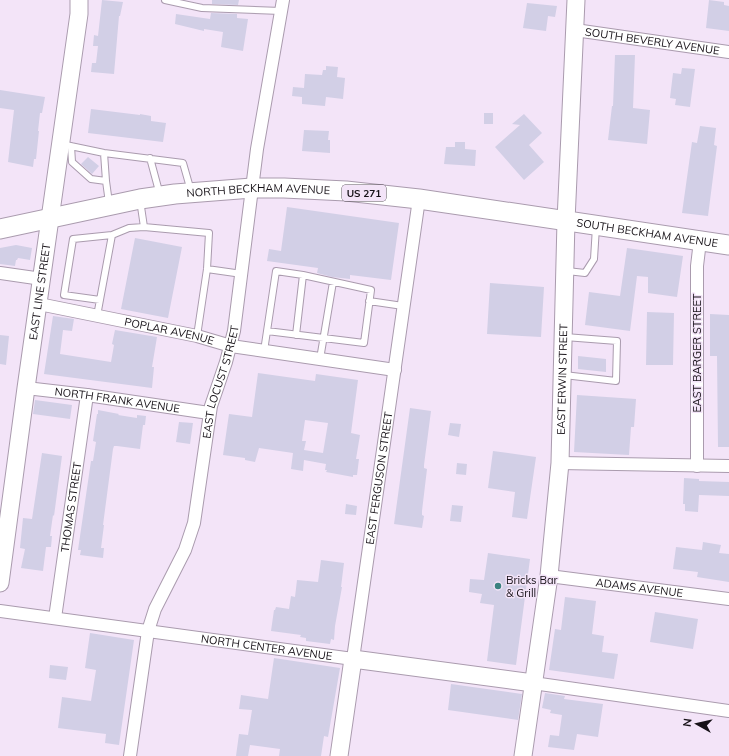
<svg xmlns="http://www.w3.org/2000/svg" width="729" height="756" font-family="Mulish,sans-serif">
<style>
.building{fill:#d2cfe6;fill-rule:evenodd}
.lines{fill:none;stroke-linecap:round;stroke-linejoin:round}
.lane-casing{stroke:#aa9bae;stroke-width:8}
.street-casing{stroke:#aa9bae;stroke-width:14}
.secondary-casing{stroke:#aa9bae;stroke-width:19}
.primary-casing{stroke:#aa9bae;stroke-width:21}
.lane{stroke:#fff;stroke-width:6}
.street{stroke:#fff;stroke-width:12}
.secondary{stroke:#fff;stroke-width:17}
.primary{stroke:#fff;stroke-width:19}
.poi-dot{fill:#3a827f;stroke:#f3e4f8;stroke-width:1.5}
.labels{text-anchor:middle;stroke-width:3;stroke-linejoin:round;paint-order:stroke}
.shield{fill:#f3e4f8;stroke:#58505a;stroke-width:1}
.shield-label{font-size:10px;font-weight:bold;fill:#161117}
.street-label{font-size:11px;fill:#161117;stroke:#f3e4f8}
.poi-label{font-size:11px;fill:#161117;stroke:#f3e4f8;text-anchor:start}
</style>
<rect width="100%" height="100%" fill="#f3e4f8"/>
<path class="building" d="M102,0l21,2 -3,14h-1l-5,58 -23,-2 1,-9h4l2,-17h-5l1,-11 4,1z
M212,0h27l-1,5 -26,-1z
M709,0l15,2v3l5,1v25l-23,-3z
M527,3l30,3 -2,11 -7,-1 -2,15 -23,-3z
M211,13l26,1v4l11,1 -5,32 -22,-4 2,-15 -19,-3v2l-29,-7 1,-10 34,5z
M615,55h20l-2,53 17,2 -3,34 -39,-4 4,-34h1z
M326,66l12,1 -1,10 8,1 -2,21 -17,-2 -1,9 -23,-2v-7l-10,-1 1,-9 11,1 1,-14 17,1 1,-5h3z
M682,68l13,1 -5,38 -15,-2 1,-6 -6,-1 3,-25 8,1z
M0,90l45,7 -3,16h-2l-2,18h1l-3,28h-2l-1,8 -25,-5 6,-52 -14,-2z
M91,109l49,6v-1l11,2v5l15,2 -3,19 -75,-9z
M484,113h9v11h-9z
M524,114l18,19 -13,12 15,17 -20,18 -29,-33 25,-22 -8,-1z
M700,126l16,2 -2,17 3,1 -9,70 -26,-3 10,-71 5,1z
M304,130l25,1 -1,9h2v13l-28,-2z
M455,142h10v7l11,1 -1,16 -31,-2 2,-17h9z
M88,157l11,9 -7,8 -11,-10z
M287,207l112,16 -8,57 -41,-5v4l-18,-2 -15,-4 1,-5 -51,-7 2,-12 12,2z
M135,238l47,9 -14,71 -47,-9z
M16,245l16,3 -2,12 -12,-2 -1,2h-1l-1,6 -15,-2v-16z
M627,248l56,8 -6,41 -29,-4v-16l-11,-1 -7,55 -45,-6 4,-33 31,4z
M490,283l54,4 -3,50 -54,-3z
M647,312l27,1 -1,52h-27z
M710,314l19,1v132h-11l-1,-91h-7z
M53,316l21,3 -2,12 -9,-1 -3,24 51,8 3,-17 -2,-1 3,-14 42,7 -5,30h2l-2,21 -108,-14z
M0,335l9,1 -3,29 -6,-1z
M578,356l28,3v13l-28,-3z
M258,373l57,8 1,-7 42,6 -7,53 9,2 -4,24h3l-2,16h-4v2l-27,-5 1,-2h-2l1,-6 -22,-4 -1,11 -12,-2 2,-16 -34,-5 -4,14 -10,-2v-2l-22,-3 6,-41 23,3zM305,420l23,3 -5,30 -19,-3 2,-9h-4z
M577,395l59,4 -2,28h-3l-2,28 -55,-3z
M35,400l37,5 -2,14 -37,-5z
M410,408l21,3 -7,54v3l3,1 -5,42v4l2,1 -2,12 -28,-4z
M98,410l21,4 -1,1 19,3v-3l9,1 -1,9h-2l-3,24 -23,-3h-3l-1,3 -10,76h1l-3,23h3l-1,10 -23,-3 1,-5h-3l13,-89h2l3,-19 -3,-1 4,-27h1z
M179,422l14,1 -3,21 -14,-2z
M450,423l11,1 -2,13 -11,-2z
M493,451l43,6 -9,62 -15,-2 3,-25 -27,-4z
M42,453l20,3 -8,60 -1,-1 -3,21h2l-1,11h-5l-3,24 -22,-3 4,-19 -5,-1 3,-30 9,1z
M457,463l10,1 -1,11 -10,-1z
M684,478l15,1v2l30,1v14l-30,-1 -1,17 -13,-1v-7h-2z
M346,504l11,2 -1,9 -11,-1z
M452,505l11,1 -2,16 -11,-1z
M703,542l18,3 -2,8 10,1v28l-32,-5 1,-5 -25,-3 3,-22 26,3z
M488,553l42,6 -14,106 -29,-4 7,-56 -14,-2 2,-9 -13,-2 1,-13 14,1z
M321,560l23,3 -3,24h1l-7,39 -1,14 -3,-1 -1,5 -24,-3v-3l-6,-1 1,-2 -30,-4 3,-21h1l1,-3 13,2 2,-13 4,1 2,-17 21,2z
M565,597l31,4 -4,33 12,2 -2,16 16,2 -4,25 -65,-9 6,-41 6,1z
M655,612l43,7 -5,30 -43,-7z
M90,633l44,7 -15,105 -14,-2 1,-9 -48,-6 4,-31 29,4 5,-31 -11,-2z
M274,658l66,10 -12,69 -4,-1 -3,20h-42l1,-7 -30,-4 -2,11h-12l3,-22 9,1 4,-25 -13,-1 2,-14 27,4z
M50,665l18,2 -2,13 -17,-2z
M451,684l71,10 -4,26 -70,-10z
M545,693l20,3 -1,3 39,5 -5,33 -21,-3 -3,16 -26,-3 2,-12 9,1 3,-21 -12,-2 1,-3 -9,-2z"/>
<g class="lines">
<defs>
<path id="lane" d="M165,0l37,8 79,3
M61,144l43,9 79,10 8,28
M71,146l1,16 19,17 15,2
M104,153l2,28 3,22
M150,158l10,37
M140,200l4,27
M112,235l17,-7 15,-1 65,6 -2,36 -10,67
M207,269l35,5
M567,271l18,2 9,-14 2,-32
M369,301l34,5
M97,316l15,-81 -39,4 -9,56 36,5
M296,335l7,-60
M264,351l12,-80 27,4 68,15 -7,53 -97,-12
M320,359l13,-77
M564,375l52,6 1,-40 -52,-4"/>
<g id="street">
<path id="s1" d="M575,30l154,22"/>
<path d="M0,273l42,6"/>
<path id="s2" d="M39,304l158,32 34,10 164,24"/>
<path id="s3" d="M26,388l61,7 122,18"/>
<path d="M560,463l169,3"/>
<path d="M697,466v-200l3,-25"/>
<path id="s4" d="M549,576l180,23"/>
<path id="s5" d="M0,611l353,48 66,-460"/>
<path id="s6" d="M55,618l32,-223"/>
<path d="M533,683l196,28"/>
<path id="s7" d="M130,756l18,-125 7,-22 30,-59 9,-27 17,-117 15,-44 8,-31 23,-182 26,-149"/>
</g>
<g id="secondary">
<path id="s8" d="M0,583l26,-195 53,-374v-14"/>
<path d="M339,756l14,-97 180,24"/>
<path id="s9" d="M523,756l26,-180 11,-113 6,-242 10,-221"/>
</g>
<g id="primary">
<path id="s10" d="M0,229l140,-30 35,-5 77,-6h32l62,3 73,8 310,46"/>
</g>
</defs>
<use href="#lane" class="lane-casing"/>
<use href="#street" class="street-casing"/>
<use href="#secondary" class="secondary-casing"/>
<use href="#primary" class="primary-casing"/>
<use href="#lane" class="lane"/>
<use href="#street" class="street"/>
<use href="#secondary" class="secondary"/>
<use href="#primary" class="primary"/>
</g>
<circle class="poi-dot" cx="498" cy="586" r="4"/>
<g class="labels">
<rect class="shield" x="342" y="185" width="44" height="16" rx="3"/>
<g class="shield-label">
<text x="364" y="197">US 271</text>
</g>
<g class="street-label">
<text dy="4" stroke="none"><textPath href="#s1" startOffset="78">SOUTH BEVERLY AVENUE</textPath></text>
<text dy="4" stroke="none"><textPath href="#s10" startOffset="262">NORTH BECKHAM AVENUE</textPath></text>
<text dy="4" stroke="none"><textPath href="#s10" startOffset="654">SOUTH BECKHAM AVENUE</textPath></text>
<text dy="4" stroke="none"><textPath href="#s8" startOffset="294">EAST LINE STREET</textPath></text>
<text dy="4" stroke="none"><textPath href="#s2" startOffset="133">POPLAR AVENUE</textPath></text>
<text transform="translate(697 353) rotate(-90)" y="4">EAST BARGER STREET</text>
<text dy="4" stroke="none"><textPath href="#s9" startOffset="379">EAST ERWIN STREET</textPath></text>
<text dy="4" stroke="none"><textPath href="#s7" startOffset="388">EAST LOCUST STREET</textPath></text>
<text dy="4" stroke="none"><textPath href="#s3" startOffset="92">NORTH FRANK AVENUE</textPath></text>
<text dy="4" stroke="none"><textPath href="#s5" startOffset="539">EAST FERGUSON STREET</textPath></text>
<text dy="4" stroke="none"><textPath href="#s6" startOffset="112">THOMAS STREET</textPath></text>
<text dy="4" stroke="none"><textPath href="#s4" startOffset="91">ADAMS AVENUE</textPath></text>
<text dy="4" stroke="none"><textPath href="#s5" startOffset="269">NORTH CENTER AVENUE</textPath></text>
</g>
<g class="poi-label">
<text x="506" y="584">Bricks Bar<tspan x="506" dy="13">&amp; Grill</tspan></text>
</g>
</g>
<g transform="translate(697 724) rotate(278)" stroke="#f3e4f8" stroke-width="3" paint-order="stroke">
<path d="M0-3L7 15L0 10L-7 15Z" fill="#161117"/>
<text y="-6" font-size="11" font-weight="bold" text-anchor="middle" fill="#161117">N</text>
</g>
</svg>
